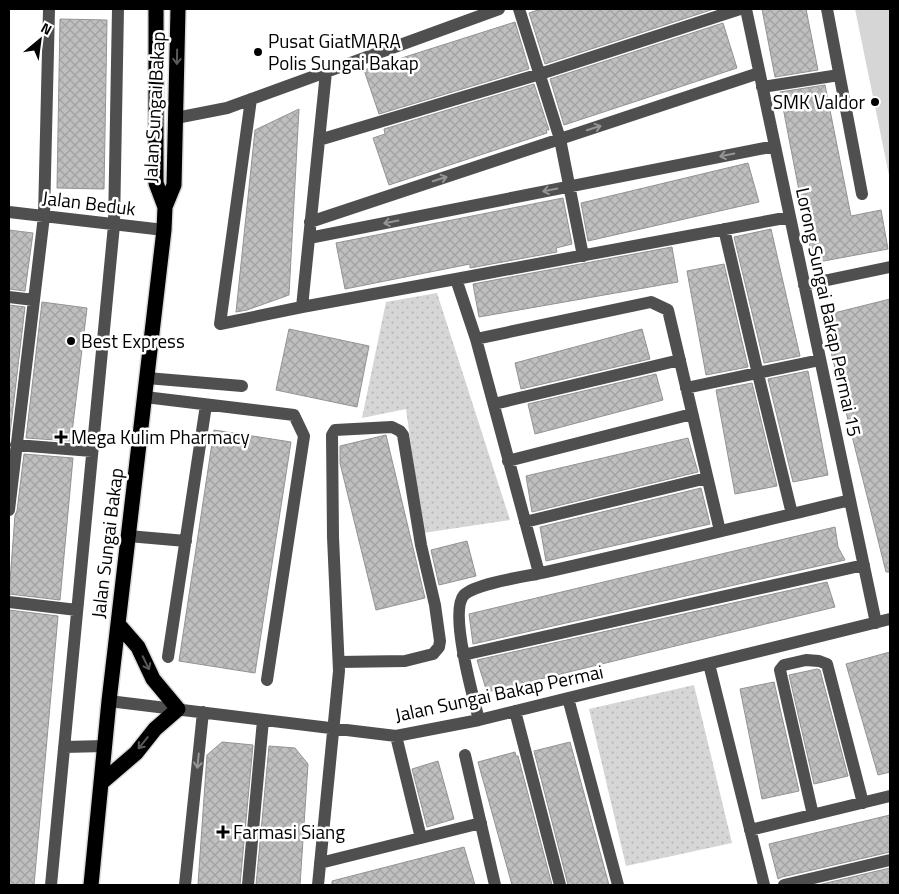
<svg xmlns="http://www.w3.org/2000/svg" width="899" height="894" font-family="'Titillium Web',sans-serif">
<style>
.green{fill:url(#green-dots)}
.pitch{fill:#d6d6d6}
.building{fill:url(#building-cross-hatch);stroke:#939393}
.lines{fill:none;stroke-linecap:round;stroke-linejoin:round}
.highway-casing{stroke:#dbdbdb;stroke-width:18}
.minor{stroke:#4f4f4f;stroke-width:12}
.highway{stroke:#000;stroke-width:15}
.oneway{stroke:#595959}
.oneway2{stroke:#959595}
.poi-dot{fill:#000;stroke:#fff;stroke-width:2}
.labels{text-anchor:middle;stroke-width:5;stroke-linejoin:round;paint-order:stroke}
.poi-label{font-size:19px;fill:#000;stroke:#fff;text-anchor:start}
.street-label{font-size:19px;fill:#000;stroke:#fff}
</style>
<defs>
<pattern id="green-dots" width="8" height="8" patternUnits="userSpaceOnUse" patternTransform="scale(1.25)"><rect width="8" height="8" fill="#d6d6d6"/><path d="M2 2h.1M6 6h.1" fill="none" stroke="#b6b6b6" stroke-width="1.8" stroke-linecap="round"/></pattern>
<pattern id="building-cross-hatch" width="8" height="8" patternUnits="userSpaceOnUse" patternTransform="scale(1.25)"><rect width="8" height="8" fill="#bfbfbf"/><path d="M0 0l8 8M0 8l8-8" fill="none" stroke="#a2a2a2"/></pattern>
</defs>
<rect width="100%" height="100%" fill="#fff"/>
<path class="green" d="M437,293l73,227 -87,13 -17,-124 -44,9 24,-116z
M694,685l38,158 -106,23 -37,-157z"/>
<path class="pitch" d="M855,9h35v166h-1z"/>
<path class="building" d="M541,9h173l-169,55 -16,-51z
M762,9h44l12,61 -43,7z
M60,19l47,1 -3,169 -47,-1z
M515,22l14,47 -150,45 -15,-44z
M723,23l14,45 -173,57 -14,-46z
M534,84l15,46h-3l1,3 -158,52 -16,-47 12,-4 -1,-5z
M825,85l26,131 30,-6 7,39 -75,14 -33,-171z
M299,109l-10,186 -42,15 -11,2 19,-182z
M748,163l11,39 -171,39 -7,-38z
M563,198l9,46 -16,4 1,4 -87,16v-4l-125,25 -9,-46z
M771,229l29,127 -36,7 -30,-126z
M9,230l24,3 -8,58 -16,-2z
M672,247l6,35 -199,35 -6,-33z
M724,264l24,103 -42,8 -19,-104z
M890,299v273h-4l-64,-256z
M42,302l45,6 -16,133 -45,-3z
M9,305l16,2 -16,135z
M289,329l80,17 -12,61 -81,-17z
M642,329l8,30 -129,30 -6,-26z
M808,371l20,104 -35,7 -25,-103z
M656,374l7,26 -128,34 -7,-30z
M752,383l25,103 -42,8 -19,-104z
M214,430l77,12 -36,231 -76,-12z
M386,435l39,163 -49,12 -36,-147v-17z
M688,438l10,34 -166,40 -6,-36z
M24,454l49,4 -13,142 -51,-6 6,-79 2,-4z
M701,488l9,36 -164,37 -6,-34z
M835,527l3,20 7,13 -372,84 -4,-30z
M467,541l9,35 -37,9 -8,-35z
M827,582l8,25 -348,85 -10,-32z
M9,610l49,6 -24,269h-25z
M890,652v120l-12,3 -32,-111z
M817,669l3,1 28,106 -34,8 -25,-109z
M774,682l25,109 -37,8 -22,-110z
M222,742l31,3 -13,140 -42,-1 9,-129z
M570,742l39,143h-41l-34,-134z
M269,746l26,2 13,16 -8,121h-44z
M515,752l1,4h2l34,129h-40l-34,-123z
M438,761l16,58 -27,8 -15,-58z
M890,815v37l-108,25 -4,2 -9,-35z
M464,847l11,38h-143v-4z
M890,868v17h-72z"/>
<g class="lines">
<defs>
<path id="highway" d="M165,207l9,-22 4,-176
M101,783l35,-30 19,-24 23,-20 -25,-30 -15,-32 -20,-23
M91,885l18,-184 55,-471 1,-23 -9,-24v-174"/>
</defs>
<use href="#highway" class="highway-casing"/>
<path class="minor" d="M519,9l41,130 23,117
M746,9l130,614
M827,9l35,185
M762,87l77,-12
M251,99l-31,225 82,-17 154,-28 334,-62
M176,118l51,-10 272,-99
M319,140l221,-66 200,-65
M9,212l155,18
M310,222l449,-149
M724,229l34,145 34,140
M309,238l466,-92
M456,279l20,60 63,234
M804,285l86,-18
M9,297l25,3
M302,307l24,-235
M476,339l175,-37 17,8 52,221
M147,378l95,8
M686,388l134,-28
M145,397l149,18 10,21 -37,244
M494,404l186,-44
M16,445l76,6
M508,461l184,-47
M9,510l35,-294 5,-207
M525,522l182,-44
M128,536l58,5
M9,602l68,8
M463,655l401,-90
M168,657l38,-252
M709,664l55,221
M568,698l50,187
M109,701l287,35 83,-16 411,-101
M515,711l45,174
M479,720c-6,-23 -30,-109 -15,-125 11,-11 57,-18 73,-21 104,-23 209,-49 313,-74
M396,736l25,102
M64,747l41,-1
M465,755l30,130
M813,815l-33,-145 4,-5 22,-5 13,1 8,3 36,139
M750,830l140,-34
M320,863l161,-40
M51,885l63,-660 4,-216
M185,885l18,-173
M248,885l15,-165
M318,885l21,-214 -6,-134 -1,-102 3,-5 57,-3 8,4 3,4 18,110 14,60 5,36 -1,6 -6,7 -28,7 -66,1
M784,885l106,-25"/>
<use href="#highway" class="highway"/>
</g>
<defs><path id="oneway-shaft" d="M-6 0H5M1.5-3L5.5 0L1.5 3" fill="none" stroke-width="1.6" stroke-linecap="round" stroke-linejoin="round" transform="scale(1.25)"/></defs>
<g class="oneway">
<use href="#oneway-shaft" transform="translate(177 57) rotate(91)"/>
<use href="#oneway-shaft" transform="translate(146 663) rotate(64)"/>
<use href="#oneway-shaft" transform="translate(143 743) rotate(129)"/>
</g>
<g class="oneway2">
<use href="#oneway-shaft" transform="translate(594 128) rotate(-18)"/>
<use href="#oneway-shaft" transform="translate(727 155) rotate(169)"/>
<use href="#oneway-shaft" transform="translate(440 179) rotate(-18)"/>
<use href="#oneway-shaft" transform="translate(550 190) rotate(169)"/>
<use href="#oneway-shaft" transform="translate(391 222) rotate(169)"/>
<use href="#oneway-shaft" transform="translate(198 761) rotate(96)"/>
</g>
<g class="poi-dot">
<circle cx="258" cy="52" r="5"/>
<circle cx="875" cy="102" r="5"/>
<circle cx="71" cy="341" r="5"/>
<path d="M58.5 429.5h5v5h5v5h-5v5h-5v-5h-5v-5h5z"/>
<path d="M220.5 824.5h5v5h5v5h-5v5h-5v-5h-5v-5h5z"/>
</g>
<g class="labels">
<g class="poi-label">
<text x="268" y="48">Pusat GiatMARA<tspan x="268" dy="22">Polis Sungai Bakap</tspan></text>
<text x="865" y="109" text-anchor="end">SMK Valdor</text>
<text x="81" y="348">Best Express</text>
<text x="71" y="444">Mega Kulim Pharmacy</text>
<text x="233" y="839">Farmasi Siang</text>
</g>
<g class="street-label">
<text transform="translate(154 107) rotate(-87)" y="7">Jalan Sungai Bakap</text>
<text transform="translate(89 203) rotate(7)" y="7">Jalan Beduk</text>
<text transform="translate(829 312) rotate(78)" y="7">Lorong Sungai Bakap Permai 15</text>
<text transform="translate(107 543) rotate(-83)" y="7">Jalan Sungai Bakap</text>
<text transform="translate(499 693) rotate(-12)" y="7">Jalan Sungai Bakap Permai</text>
</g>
</g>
<rect width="899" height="894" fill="none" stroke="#000000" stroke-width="20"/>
<g transform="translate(40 40) rotate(29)" stroke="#ffffff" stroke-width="4" paint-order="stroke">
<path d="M0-4L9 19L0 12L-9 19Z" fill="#000000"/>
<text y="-8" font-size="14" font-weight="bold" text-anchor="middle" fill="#000000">N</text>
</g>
</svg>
